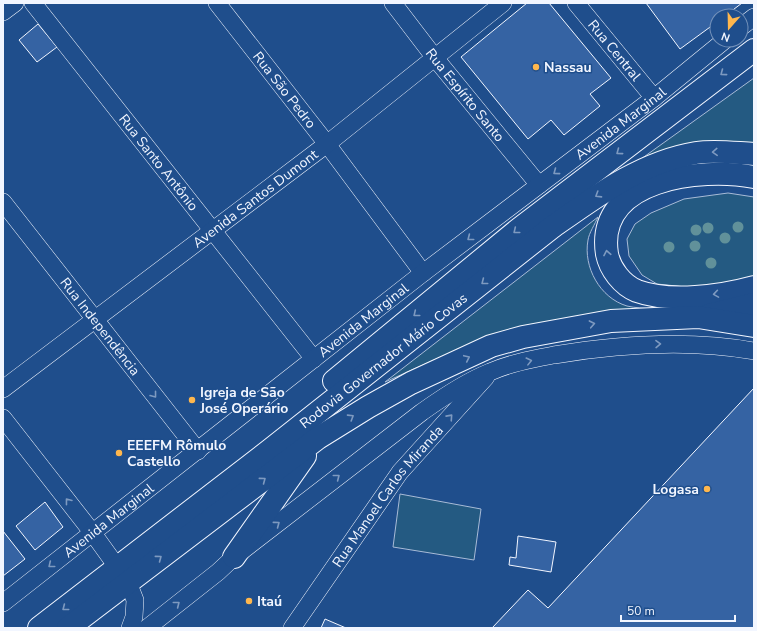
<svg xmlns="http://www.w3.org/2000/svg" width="757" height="631" font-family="'Nunito Sans',sans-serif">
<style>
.green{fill:#245a82;stroke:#a8bbd7}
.building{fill:#3563a3;stroke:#f2f6ff}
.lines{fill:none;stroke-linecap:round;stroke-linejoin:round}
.minor-casing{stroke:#f2f6ff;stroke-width:18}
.major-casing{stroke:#f2f6ff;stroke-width:24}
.minor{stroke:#1f4e8c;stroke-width:17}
.major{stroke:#1f4e8c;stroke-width:22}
.tree{fill:#61919a}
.oneway{stroke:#7e9ac0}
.poi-dot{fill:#ffb74d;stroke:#1f4e8c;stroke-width:1.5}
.labels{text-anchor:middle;stroke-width:3;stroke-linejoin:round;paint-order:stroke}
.street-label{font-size:14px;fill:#f2f6ff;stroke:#1f4e8c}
.poi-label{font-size:14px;font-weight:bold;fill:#f2f6ff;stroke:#1f4e8c;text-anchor:start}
</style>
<rect width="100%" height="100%" fill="#1f4e8c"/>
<path class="green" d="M754,78v67l-120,19z
M728,193l26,4v82l-48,10 -49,-5 -15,-9 -13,-19 -2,-17 8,-15 16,-11 33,-14z
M598,217c-3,7 -9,16 -10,23 -5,27 12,58 39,66 8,2 17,2 25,3l-124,19 -85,28 -58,26z
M400,494l81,15 -7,51 -81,-13z"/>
<path class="building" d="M527,3h22l62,75 -21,16 10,12 -36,29 -13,-15 -23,19 -67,-82z
M646,3h96l-17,13h-8v6l-37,27z
M38,24l19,23 -20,15 -18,-22z
M754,388v240h-262l36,-38 20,18z
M45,502l18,25 -28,23 -19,-24z
M3,531l22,28 -22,17z
M518,536l38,6 -5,30 -42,-7 1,-8 6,1z
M325,619l21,9h-25z"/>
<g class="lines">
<defs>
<g id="minor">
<path id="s1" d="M33,3l281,356"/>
<path id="s2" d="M217,3l110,141 96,129"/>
<path id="s3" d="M393,3l42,55 104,127"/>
<path id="s4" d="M576,3l78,95"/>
<path d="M3,12l12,-9"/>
<path d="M741,27l13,-10"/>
<path id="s5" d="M3,202l195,249"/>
<path id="s6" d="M3,389l324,-245 176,-141"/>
<path d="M3,418l89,114 36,50 7,18 -1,17 -4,11"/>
<path id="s7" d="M3,603l420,-330 231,-175 71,-58"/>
<path d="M147,628l71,-56 16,-15 188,-145c21,-15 43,-30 68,-40 20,-9 43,-13 64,-17 66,-11 134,-16 200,-4"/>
<path id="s8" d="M292,628l108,-156 86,-95"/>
</g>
<g id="major">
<path d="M754,177c-53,-10 -159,1 -147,77 3,15 15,31 30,37 33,12 84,5 117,-4"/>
<path d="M709,315l45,-11"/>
<path d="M334,381l185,-152 235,-179"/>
<path d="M234,557l71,-101"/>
<path id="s9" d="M39,628l231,-178 281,-222c44,-31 90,-66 145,-75 19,-3 39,0 58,1"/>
<path d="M68,628l250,-190 50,-31 43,-24 80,-37 32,-9 88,-16 87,-4 56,9"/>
</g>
</defs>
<use href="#minor" class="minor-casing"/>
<use href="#major" class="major-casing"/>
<use href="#minor" class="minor"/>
<use href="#major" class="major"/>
</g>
<g class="tree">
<circle cx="738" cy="227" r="5.5"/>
<circle cx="708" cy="228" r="5.5"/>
<circle cx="696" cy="230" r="5.5"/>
<circle cx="725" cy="238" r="5.5"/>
<circle cx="695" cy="246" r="5.5"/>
<circle cx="669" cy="247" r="5.5"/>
<circle cx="711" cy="263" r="5.5"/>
</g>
<defs><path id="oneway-chevron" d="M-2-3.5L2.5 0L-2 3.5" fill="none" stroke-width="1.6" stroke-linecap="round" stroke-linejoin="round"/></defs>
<g class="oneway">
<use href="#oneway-chevron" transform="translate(723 73) rotate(143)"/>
<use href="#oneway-chevron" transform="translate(619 152) rotate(143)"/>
<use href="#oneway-chevron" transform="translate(715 152) rotate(177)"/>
<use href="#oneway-chevron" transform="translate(556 172) rotate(143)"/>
<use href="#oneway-chevron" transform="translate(598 195) rotate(148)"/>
<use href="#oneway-chevron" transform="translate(516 231) rotate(141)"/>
<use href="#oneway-chevron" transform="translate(470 238) rotate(142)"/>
<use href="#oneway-chevron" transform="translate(607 253) rotate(-101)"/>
<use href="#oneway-chevron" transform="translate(484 282) rotate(142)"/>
<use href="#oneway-chevron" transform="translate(716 294) rotate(171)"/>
<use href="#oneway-chevron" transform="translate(416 314) rotate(141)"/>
<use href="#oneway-chevron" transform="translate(592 324) rotate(-11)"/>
<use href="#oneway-chevron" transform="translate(658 344) rotate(-1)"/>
<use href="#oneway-chevron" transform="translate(467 358) rotate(-25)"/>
<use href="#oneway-chevron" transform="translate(529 361) rotate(-14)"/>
<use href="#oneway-chevron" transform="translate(154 395) rotate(52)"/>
<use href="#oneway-chevron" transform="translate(351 417) rotate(-32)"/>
<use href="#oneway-chevron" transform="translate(450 417) rotate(-48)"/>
<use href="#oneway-chevron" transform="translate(337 477) rotate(-38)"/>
<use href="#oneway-chevron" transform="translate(263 480) rotate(-37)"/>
<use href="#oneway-chevron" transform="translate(68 501) rotate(-128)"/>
<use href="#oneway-chevron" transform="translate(277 524) rotate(-37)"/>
<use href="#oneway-chevron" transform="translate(159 558) rotate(-37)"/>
<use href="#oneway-chevron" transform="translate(51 565) rotate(141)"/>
<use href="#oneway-chevron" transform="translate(177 604) rotate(-38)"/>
<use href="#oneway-chevron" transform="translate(65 608) rotate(142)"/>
</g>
<g class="poi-dot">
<circle cx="536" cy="67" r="4"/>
<circle cx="192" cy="400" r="4"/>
<circle cx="119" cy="453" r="4"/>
<circle cx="707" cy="489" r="4"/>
<circle cx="249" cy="601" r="4"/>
</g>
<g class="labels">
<g class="street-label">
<text dy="5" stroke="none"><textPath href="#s4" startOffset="61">Rua Central</textPath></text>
<text dy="5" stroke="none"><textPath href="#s2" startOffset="110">Rua São Pedro</textPath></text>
<text dy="5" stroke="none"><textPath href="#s3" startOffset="117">Rua Espírito Santo</textPath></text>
<text dy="5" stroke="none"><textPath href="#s7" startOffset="782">Avenida Marginal</textPath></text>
<text dy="5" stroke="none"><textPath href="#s1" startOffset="203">Rua Santo Antônio</textPath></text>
<text dy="5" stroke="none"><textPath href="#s6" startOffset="316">Avenida Santos Dumont</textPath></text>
<text dy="5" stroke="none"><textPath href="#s7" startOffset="458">Avenida Marginal</textPath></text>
<text dy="5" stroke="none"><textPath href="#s5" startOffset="158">Rua Independência</textPath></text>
<text dy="5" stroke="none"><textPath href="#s9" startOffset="436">Rodovia Governador Mário Covas</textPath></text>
<text dy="5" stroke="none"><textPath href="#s8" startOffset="163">Rua Manoel Carlos Miranda</textPath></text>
<text dy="5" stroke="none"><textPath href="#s7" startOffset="134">Avenida Marginal</textPath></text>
</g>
<g class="poi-label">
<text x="544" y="72">Nassau</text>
<text x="200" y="397">Igreja de São<tspan x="200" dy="16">José Operário</tspan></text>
<text x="127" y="450">EEEFM Rômulo<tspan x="127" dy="16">Castello</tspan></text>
<text x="699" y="494" text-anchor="end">Logasa</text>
<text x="257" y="606">Itaú</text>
</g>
</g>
<rect width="757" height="631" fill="none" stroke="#f2f6ff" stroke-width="8"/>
<g transform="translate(729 28) rotate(200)"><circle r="19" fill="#1f4e8c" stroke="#7391ba"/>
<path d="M0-3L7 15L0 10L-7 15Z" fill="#ffb74d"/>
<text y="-6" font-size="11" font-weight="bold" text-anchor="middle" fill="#f2f6ff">N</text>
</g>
<path d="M621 615v6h114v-6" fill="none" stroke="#f2f6ff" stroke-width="2"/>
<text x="627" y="615" font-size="12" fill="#f2f6ff" stroke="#1f4e8c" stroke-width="3" paint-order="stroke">50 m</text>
</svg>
